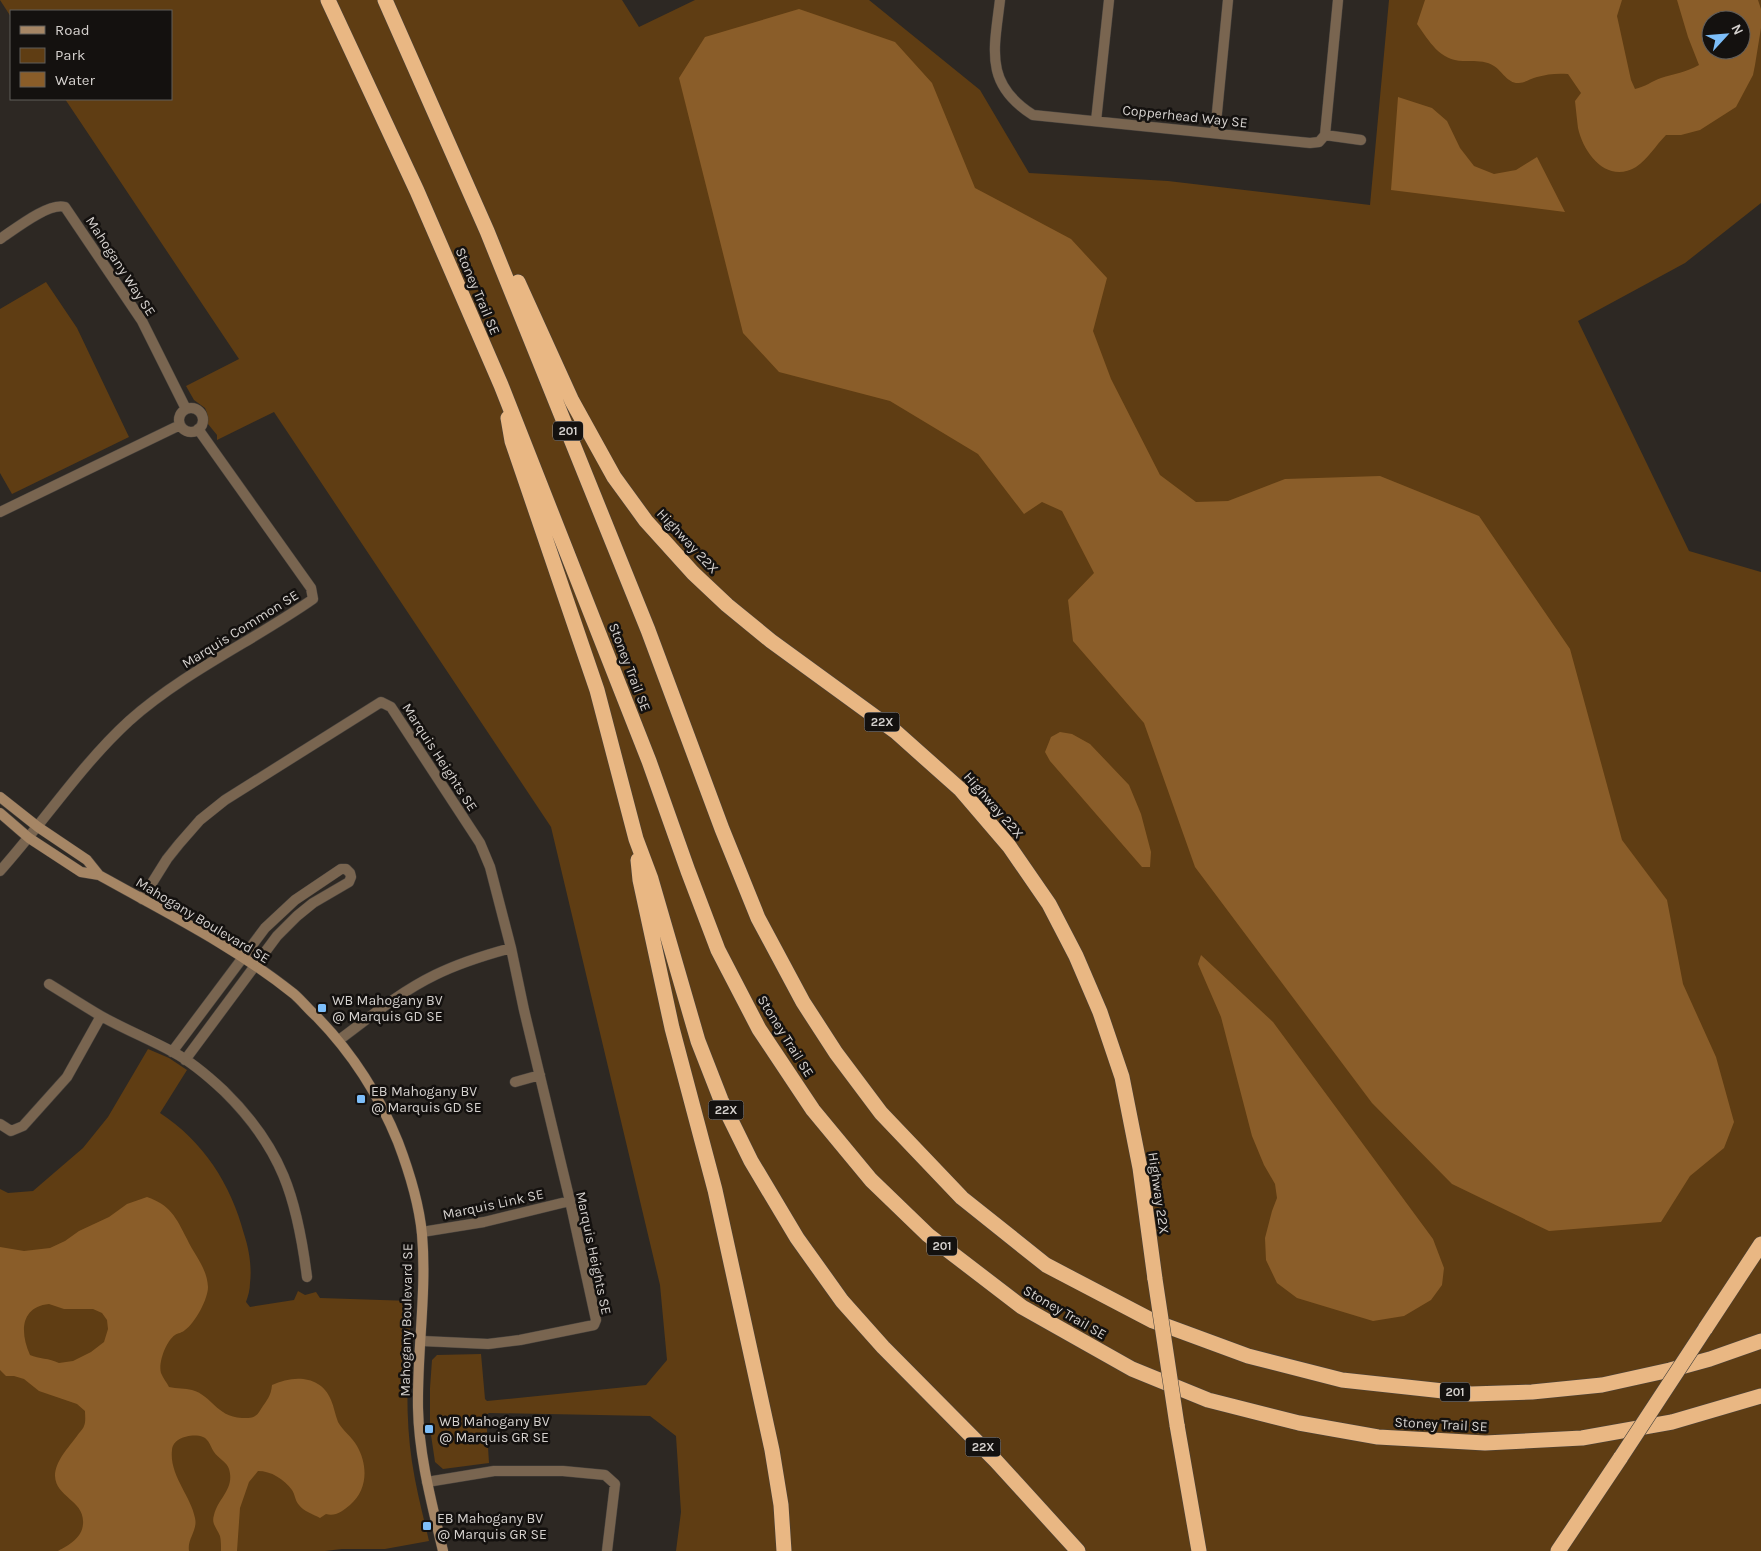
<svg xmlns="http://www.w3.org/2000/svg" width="1761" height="1551" font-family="Karla,sans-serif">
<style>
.green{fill:#5f3d13;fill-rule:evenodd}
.water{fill:#8a5d29;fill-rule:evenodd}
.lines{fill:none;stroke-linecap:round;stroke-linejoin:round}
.street-casing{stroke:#48433e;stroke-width:11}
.secondary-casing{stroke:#48433e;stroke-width:11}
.highway-casing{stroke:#48433e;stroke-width:16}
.street{stroke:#796550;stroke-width:10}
.secondary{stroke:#a68665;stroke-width:10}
.highway{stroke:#e9b783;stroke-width:15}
.highway-bridge-casing{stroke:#48433e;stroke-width:16;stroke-linecap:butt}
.highway-bridge{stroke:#e9b783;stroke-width:15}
.poi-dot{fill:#7dbef9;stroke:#14110f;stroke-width:2}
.labels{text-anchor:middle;stroke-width:5;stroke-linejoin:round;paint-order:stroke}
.shield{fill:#14110f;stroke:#9b9795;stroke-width:1}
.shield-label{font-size:12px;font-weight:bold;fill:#d5d1ce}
.street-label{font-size:14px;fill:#d5d1ce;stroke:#14110f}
.poi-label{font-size:14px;fill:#d5d1ce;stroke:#14110f;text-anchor:start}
</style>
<rect width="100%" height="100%" fill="#2d2823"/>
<path class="green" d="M0,0h622l17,27 56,-27h174l111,90 49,83 139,8 202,24 19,-205h372v203l-76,60 -107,58 111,230 72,21v979h-1085l5,-39 -5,-76 -26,-20 -161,-3 -3,2 3,48 -46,6 -8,-7 -5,-34v-40l2,-28 5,-5 44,-1 4,45 2,2 159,-16 21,-25 -7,-75 -109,-458 -277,-415 -57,28v-5l-9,-11 -1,-11 -2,-5 -11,-8 -8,-14 53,-27 -174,-260h106v-88h-160v6zM1711,20h30v30h-30z
M46,282l31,46 52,109 -117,57 -12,-21v-164z
M148,1049l21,9 18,12 -27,43c43,28 71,71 84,121 5,15 8,33 6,49 0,7 -2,13 -4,19l4,5 44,-7 4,-9 7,4 11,-3 4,6 92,3c-4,54 -8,108 0,161 4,27 11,53 17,79l-44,8h-43l-17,2h-325v-362l8,4 25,-2 50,-43 25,-31z"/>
<path class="water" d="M1425,0h197l-5,16 14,64 4,9c10,-2 17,-8 26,-11 13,-4 25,-6 38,-13l-11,-28 -11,-37h81l3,9v19l-6,37 -2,10 -17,32 -36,23 -19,5h-15c-10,10 -18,24 -30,32 -28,17 -52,-12 -58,-39 -1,-8 -2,-18 -3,-27l6,-8 -13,-19c-10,-1 -21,0 -31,3 -6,1 -12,6 -18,6 -11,1 -17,-12 -25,-17 -9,-6 -21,-5 -31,-5 -23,0 -34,-20 -46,-37zM1711,20h30v30h-30z
M799,9l96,33 37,41 43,105 96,51 36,39 -14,53 18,48 49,96 36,27 32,-1 57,-22 95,-3 99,40 91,133 52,191 45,60 16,84 33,73 18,65 -10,26 -34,28 -29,46 -112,9 -97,-47 -80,-81 -177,-236 -51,-144 -71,-82 -5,-41 26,-27 -32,-62 -20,-9 -18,12 -46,-60 -88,-53 -111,-29 -36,-39 -64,-255 26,-41z
M1398,97l34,11 15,13 13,27 14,18 20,8 22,-4 21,-13 28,55 -174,-22z
M1060,732l12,2 18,10 39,41 12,29 10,38 -1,15h-8l-92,-106 -5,-9 6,-15z
M1201,955l72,67 160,217 11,29 -2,17 -11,15 -27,16 -31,5 -76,-23 -20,-15 -11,-23 -1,-22 7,-27 5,-13 -2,-14 -11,-19 -12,-29 -31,-119 -23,-53z
M147,1197c23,8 29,20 40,42 8,17 20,29 21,48 0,12 -13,36 -23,43 -3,3 -7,3 -10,5 -9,6 -17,28 -14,38 2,5 6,10 8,14 8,2 16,1 23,3 21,6 23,26 50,28 10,0 14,0 19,-9 6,-9 10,-13 11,-24 21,-10 49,-10 59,15 3,7 4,14 7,22 5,9 14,15 19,24 11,19 11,44 -7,59 -7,6 -15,12 -24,9l-6,4c-7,-4 -17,-7 -21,-13 -4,-4 -4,-11 -7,-15 -8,-11 -21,-19 -34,-19l-9,11 -9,26 -3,43h-16c0,-5 0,-11 -1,-15 -3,-8 -9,-12 -6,-21 4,-17 21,-26 15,-46 -2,-7 -11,-11 -15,-17 -3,-4 -5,-13 -11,-15 -10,-4 -30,0 -31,13 -3,25 19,46 23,68 3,12 -8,21 -6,33h-131c11,-6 24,-13 25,-27 2,-24 -27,-26 -28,-48 0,-15 14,-29 22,-40 2,-3 6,-7 7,-10 2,-4 1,-11 1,-15l-8,-7 -38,-13 -15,-12 -10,-3h-8l-6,-6v-123l24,4 26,-3 15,-7 14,-10 30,-14 18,-13zM49,1304l15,5h29l9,4 5,7 1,9 -4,13 -13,10 -18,9 -14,2c-10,-5 -20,-4 -29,-8 -10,-22 -10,-48 19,-51z"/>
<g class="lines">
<defs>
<path id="street" d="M1000,0c-6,50 -16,84 33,115l277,28 9,-1 6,-7 13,-135
M1096,121l13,-121
M1215,133l13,-133
M1325,135l36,5
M0,239c15,-10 49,-37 65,-32l77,114 44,88
M179 420a12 12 0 1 1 24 0a12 12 0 1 1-24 0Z
M0,512l180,-87
M0,871c44,-49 80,-105 129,-150 55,-49 124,-80 184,-122l-2,-11 -113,-159
M142,899l25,-40 12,-15 21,-24 25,-20 156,-98 10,5 89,136 10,24 21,81 13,62 46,191 26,119 -2,5 -74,15 -32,4 -66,-3
M49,984c18,11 35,22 52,32 23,13 48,23 72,36 19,10 35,24 51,39 58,57 73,107 83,186
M339,1040c31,-23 61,-48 96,-65 24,-12 50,-20 76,-27
M172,1052l93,-124 30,-28 46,-31h5l4,4 1,4 -2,5 -36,21 -16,13 -20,20 -92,124
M515,1082l25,-7
M0,1124l11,7 12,-5 44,-49 34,-61
M422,1232l62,-10 86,-21
M427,1482l67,-11h69l42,4 10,9 -8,67"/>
<path id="secondary" d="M0,797l38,30 49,33 12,15
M0,813l29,25 52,34 18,3c66,37 135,71 195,119 8,7 15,16 23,23 35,36 62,78 81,125 11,29 21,61 24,92 5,58 -5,116 -4,174 1,49 14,96 25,143"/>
<path id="highway" d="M328,0l89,191 84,194 148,376 39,110 30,79 41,79 54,81 58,70 57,55 94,72 110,62 76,31 91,23 79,14 107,6 97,-5 90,-16 89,-26
M385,0l102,231 161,399 74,199 36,89 45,84 33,51 45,60 81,85 84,67 107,56 95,35 94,24 129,14 61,-2 70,-7 68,-15 40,-11 51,-18
M518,282l54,119 42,76 32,44 47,52 34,32 44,36 125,91 65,58 48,56 40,58 27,52 24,56 22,65 18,91 15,111
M508,418l4,23 85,249 39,149 15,40 47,162 23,59 30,61 46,77 45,63 41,46 113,114 82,90
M638,860l2,20 32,148 43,162 57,260 9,55 3,46
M1705,1329l56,-85
M1177,1425l22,126
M1558,1551l63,-94"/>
</defs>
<use href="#street" class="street-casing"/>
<use href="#secondary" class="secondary-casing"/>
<use href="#highway" class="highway-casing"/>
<use href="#street" class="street"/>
<use href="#secondary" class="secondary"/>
<use href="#highway" class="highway"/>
<defs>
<path id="highway-bridge" d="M1155,1279l22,146
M1621,1457l84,-128"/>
</defs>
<use href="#highway-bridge" class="highway-bridge-casing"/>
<use href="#highway-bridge" class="highway-bridge"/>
</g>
<g class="poi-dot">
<rect x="317" y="1003" width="10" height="10" rx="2.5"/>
<rect x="356" y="1094" width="10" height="10" rx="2.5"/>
<rect x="424" y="1424" width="10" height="10" rx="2.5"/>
<rect x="422" y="1521" width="10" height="10" rx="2.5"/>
</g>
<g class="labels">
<g class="shield">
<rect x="553" y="421.5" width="30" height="19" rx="4"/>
<rect x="864.5" y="712.5" width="35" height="19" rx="4"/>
<rect x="708.5" y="1100.5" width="35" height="19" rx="4"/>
<rect x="927" y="1236.5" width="30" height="19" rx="4"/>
<rect x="1440" y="1382.5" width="30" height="19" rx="4"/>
<rect x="965.5" y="1437.5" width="35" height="19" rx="4"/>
</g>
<g class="shield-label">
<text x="568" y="435">201</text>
<text x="882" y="726">22X</text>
<text x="726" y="1114">22X</text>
<text x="942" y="1250">201</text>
<text x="1455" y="1396">201</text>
<text x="983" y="1451">22X</text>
</g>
<g class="street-label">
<text transform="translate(1185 116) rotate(6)" y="5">Copperhead Way SE</text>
<text transform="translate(121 266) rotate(57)" y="5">Mahogany Way SE</text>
<text transform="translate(478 291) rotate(67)" y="5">Stoney Trail SE</text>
<text transform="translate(688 541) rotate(47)" y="5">Highway 22X</text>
<text transform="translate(240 629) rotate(-32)" y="5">Marquis Common SE</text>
<text transform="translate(630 667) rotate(69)" y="5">Stoney Trail SE</text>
<text transform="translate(440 757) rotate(57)" y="5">Marquis Heights SE</text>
<text transform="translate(994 805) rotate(49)" y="5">Highway 22X</text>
<text transform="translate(203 920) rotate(31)" y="5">Mahogany Boulevard SE</text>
<text transform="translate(786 1036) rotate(58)" y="5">Stoney Trail SE</text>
<text transform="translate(1159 1193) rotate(82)" y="5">Highway 22X</text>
<text transform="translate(493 1204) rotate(-12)" y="5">Marquis Link SE</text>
<text transform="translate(594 1253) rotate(78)" y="5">Marquis Heights SE</text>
<text transform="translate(1065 1312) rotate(30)" y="5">Stoney Trail SE</text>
<text transform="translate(406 1320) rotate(-89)" y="5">Mahogany Boulevard SE</text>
<text transform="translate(1441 1424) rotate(3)" y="5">Stoney Trail SE</text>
</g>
<g class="poi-label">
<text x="332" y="1005">WB Mahogany BV<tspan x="332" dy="16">@ Marquis GD SE</tspan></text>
<text x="371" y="1096">EB Mahogany BV<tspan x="371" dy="16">@ Marquis GD SE</tspan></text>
<text x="439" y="1426">WB Mahogany BV<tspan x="439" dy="16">@ Marquis GR SE</tspan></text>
<text x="437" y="1523">EB Mahogany BV<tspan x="437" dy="16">@ Marquis GR SE</tspan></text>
</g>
</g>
<rect x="10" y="10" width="162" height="90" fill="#14110f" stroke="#615e5b"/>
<rect x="20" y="26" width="25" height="8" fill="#a68665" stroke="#615e5b"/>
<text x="55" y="35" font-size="15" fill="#d5d1ce">Road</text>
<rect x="20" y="48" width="25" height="15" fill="#5f3d13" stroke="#615e5b"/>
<text x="55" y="60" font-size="15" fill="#d5d1ce">Park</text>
<rect x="20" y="72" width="25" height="15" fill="#8a5d29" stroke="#615e5b"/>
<text x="55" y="85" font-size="15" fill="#d5d1ce">Water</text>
<g transform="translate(1726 35) rotate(64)"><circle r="24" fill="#14110f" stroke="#615e5b"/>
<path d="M0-4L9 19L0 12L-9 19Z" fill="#7dbef9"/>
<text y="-8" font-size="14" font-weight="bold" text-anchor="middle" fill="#d5d1ce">N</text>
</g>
</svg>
